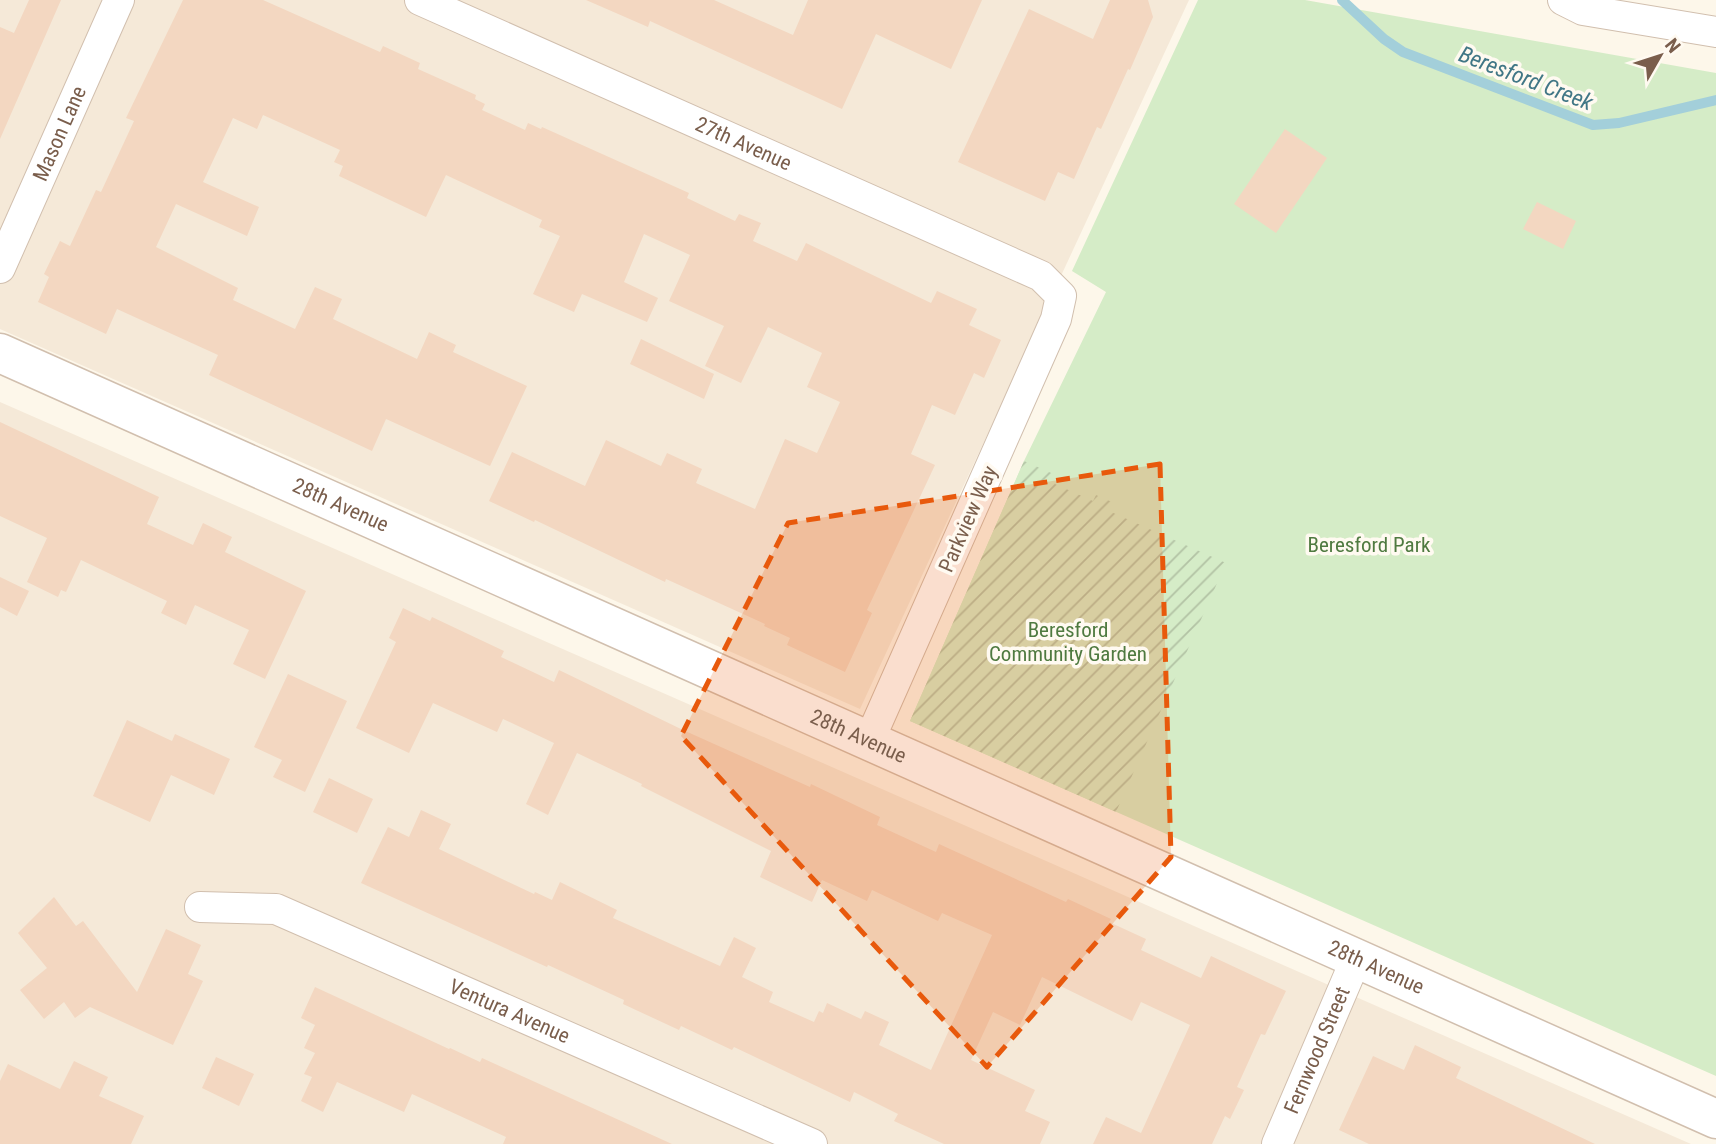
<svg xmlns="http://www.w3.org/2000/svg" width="1716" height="1144" font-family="'Roboto Condensed',sans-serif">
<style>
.residential{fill:#f5e9d8}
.green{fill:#d5ecc7}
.garden{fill:url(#garden-furrows)}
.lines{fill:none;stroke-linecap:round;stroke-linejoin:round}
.stream{stroke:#a3cfda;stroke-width:10}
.building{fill:#f3d7c1}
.minor-casing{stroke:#d1bfae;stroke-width:32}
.tertiary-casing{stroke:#d1bfae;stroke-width:41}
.minor{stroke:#fff;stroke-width:30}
.tertiary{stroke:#fff;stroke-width:38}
.marked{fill:#e8590c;fill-opacity:0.2;stroke:#e8590c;stroke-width:5;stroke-dasharray:14 9;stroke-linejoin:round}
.labels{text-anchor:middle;stroke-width:7;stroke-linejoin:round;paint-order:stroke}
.street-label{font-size:21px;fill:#7a5e4c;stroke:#fffaf1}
.park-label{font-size:21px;fill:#4f7a40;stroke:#fffaf1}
.water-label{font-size:23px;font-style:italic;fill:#417786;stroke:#fffaf1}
</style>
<defs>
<pattern id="garden-furrows" width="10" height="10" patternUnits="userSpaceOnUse" patternTransform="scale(1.75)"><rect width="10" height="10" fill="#d5ecc7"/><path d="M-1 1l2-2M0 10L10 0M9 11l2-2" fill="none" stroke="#b2c2a4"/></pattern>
</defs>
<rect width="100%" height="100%" fill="#fdf7ea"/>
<path class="residential" d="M0,0h1189l-329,709 -860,-380z
M0,402l1691,742h-1691z"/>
<path class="green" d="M1198,0h107l411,73v1003l-806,-355 114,-260 82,-169 -34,-21z"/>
<path class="garden" d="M1024,461l34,15 -3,8 38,17 3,-6 16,7 -3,9 117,52 -110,249 -206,-91z"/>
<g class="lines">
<path class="stream" d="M1342,0l42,39 19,13 190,73 26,-2 97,-23"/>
</g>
<path class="building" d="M29,0h32l-61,139v-112l14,6z
M183,0h80l117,52 3,-6 37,17 -2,6 58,26 -1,4 10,5 -3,6 43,20 3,-7 13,6 1,-2 147,66 -2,5 48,23 4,-7 22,9 -8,18 44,20 9,-18 125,60 6,-12 40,18 -8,16 32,15 -17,38 -10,-5 -19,42 -23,-10 -21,49 24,11 -68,145 5,3 -27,59 -58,-27 3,-7 -26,-12 1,-2 -99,-45 -1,3 -130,-62 -1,2 -45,-21 23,-49 73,34 21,-46 55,26 6,-13 35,16 -6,14 59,26 30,-70 32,14 23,-51 -33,-15 15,-34 -54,-26 -27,56 -36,-17 19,-40 -55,-25 21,-46 -46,-21 -20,48 34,16 -11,24 -65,-28 -8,18 -41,-18 27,-58 -21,-9 3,-7 -96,-45 -20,42 -87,-41 4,-10 -9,-4 6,-12 -77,-35 -6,14 -24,-11 -30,64 56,25 -12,29 -71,-32 -20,43 82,41 -5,12 62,29 20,-42 27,12 -9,20 84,40 12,-27 27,13 -3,7 74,34 -37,80 -104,-47 -14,32 -163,-76 9,-20 -101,-46 -11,25 -68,-32 11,-25 -5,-3 16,-33 10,5 26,-56 5,2 33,-71 -8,-3z
M586,0h128l79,35 15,-35h174l-31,69 -75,-35 -34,75 -192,-88 -2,6z
M1110,0h38l5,17 -23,53 -2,-1 -27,60 -4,-2 -23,52 -16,-7 -13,29 -87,-39 71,-153 64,30z
M1285,129l42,29 -51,75 -42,-29z
M1537,202l39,19 -13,28 -40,-20z
M641,339l73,35 -10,25 -74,-35z
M0,422l159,75 -12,27 46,21 10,-22 29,14 -7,15 81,39 -41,88 -32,-15 16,-34 -54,-25 -9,20 -25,-12 6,-12 -86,-41 -15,32 -5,-2 -3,7 -31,-15 20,-44 -47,-22z
M0,577l29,14 -12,25 -17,-9z
M403,608l27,13 2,-4 72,34 -3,6 53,25 5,-12 124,60 127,57 1,-3 69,33 -3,8 59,27 3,-8 127,58 2,-3 43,20 -2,3 37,17 -5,11 60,28 10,-22 75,35 -21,44 -4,-1 -24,53 7,3 -14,29 -5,-3 -13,28h-119l13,-27 35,16 49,-108 -49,-23 -9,19 -90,-44 -22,48 -27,-13 -22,48 64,30 -10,21 25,11 -10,22h-96l-50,-23 4,-7 -44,-22 -4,10 -116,-55 -2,3 -51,-24 -2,4 -56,-26 1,-4 -76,-35 -1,2 -186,-84 27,-56 21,10 12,-27 30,14 -12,25 95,45 1,-2 17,8 8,-18 57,28 -4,8 107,48 14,-29 22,11 -14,29 31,15 -4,10 45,20 5,-11 4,2 4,-10 34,16 4,-8 24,11 -10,23 52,25 61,-135 -50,-22 -4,8 -66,-31 -5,11 -45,-21 -10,22 -52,-25 11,-26 -130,-65 1,-2 -65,-31 -29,62 -22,-11 28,-61 -51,-24 -6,13 -64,-29 -24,50 -53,-25 40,-86 -7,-4z
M288,674l59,27 -42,91 -32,-15 9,-17 -28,-13z
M127,720l45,21 3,-7 55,25 -16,36 -43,-20 -21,47 -57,-26z
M329,778l44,21 -16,34 -44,-21z
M54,897l22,29 7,-5 54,71 29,-63 35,16 -13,29 15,7 -30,64 -83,-38 -15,11 -11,-16 -20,17 -24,-29 27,-22 -29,-35z
M315,987l134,62 1,-1 30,14 2,-4 190,86h-169l3,-7 -94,-43 -8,18 -67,-30 -14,30 -22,-11 11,-24 -8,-3 11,-21 -11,-5 11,-23 -14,-7z
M1415,1045l46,22 -5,11 139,66h-226l-30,-14 34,-74 31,14z
M216,1057l38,17 -15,32 -37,-18z
M74,1061l34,16 -9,19 45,20 -13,28h-131v-63l8,-17 52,25z"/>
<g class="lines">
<defs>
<g id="minor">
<path id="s1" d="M420,0l621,276 20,20 -5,23 -187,422"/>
<path d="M1563,0l20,10 133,22"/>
<path id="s2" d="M0,268l119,-268"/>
<path id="s3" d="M200,907l76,2 536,235"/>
<path id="s4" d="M1277,1144l79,-185"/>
</g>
<g id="tertiary">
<path id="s5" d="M0,353l1716,766"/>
</g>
</defs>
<use href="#minor" class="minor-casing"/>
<use href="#tertiary" class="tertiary-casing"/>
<use href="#minor" class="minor"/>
<use href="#tertiary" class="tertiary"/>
</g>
<path class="marked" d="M1160,464l11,393 -184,210 -306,-331 107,-213z"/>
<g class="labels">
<g class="street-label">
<text dy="7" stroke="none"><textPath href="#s2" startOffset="147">Mason Lane</textPath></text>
<text dy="7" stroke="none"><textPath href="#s1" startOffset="354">27th Avenue</textPath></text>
<text dy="7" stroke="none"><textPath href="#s5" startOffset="373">28th Avenue</textPath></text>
<text transform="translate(968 519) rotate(-66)" y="7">Parkview Way</text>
<text dy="7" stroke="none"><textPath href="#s5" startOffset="940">28th Avenue</textPath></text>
<text dy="7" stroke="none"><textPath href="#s5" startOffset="1507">28th Avenue</textPath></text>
<text dy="7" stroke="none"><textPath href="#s3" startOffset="331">Ventura Avenue</textPath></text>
<text dy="7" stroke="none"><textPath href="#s4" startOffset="102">Fernwood Street</textPath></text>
</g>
<g class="park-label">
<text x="1369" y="552">Beresford Park</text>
<text x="1068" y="637">Beresford<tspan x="1068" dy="24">Community Garden</tspan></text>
</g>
<g class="water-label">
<text transform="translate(1526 78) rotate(21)" y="8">Beresford Creek</text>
</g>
</g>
<g transform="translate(1660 56) rotate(51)" stroke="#fffaf1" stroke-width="5" paint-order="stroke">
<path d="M0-5L12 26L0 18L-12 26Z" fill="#7a5e4c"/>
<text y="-10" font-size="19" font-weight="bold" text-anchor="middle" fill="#7a5e4c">N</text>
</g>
</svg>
